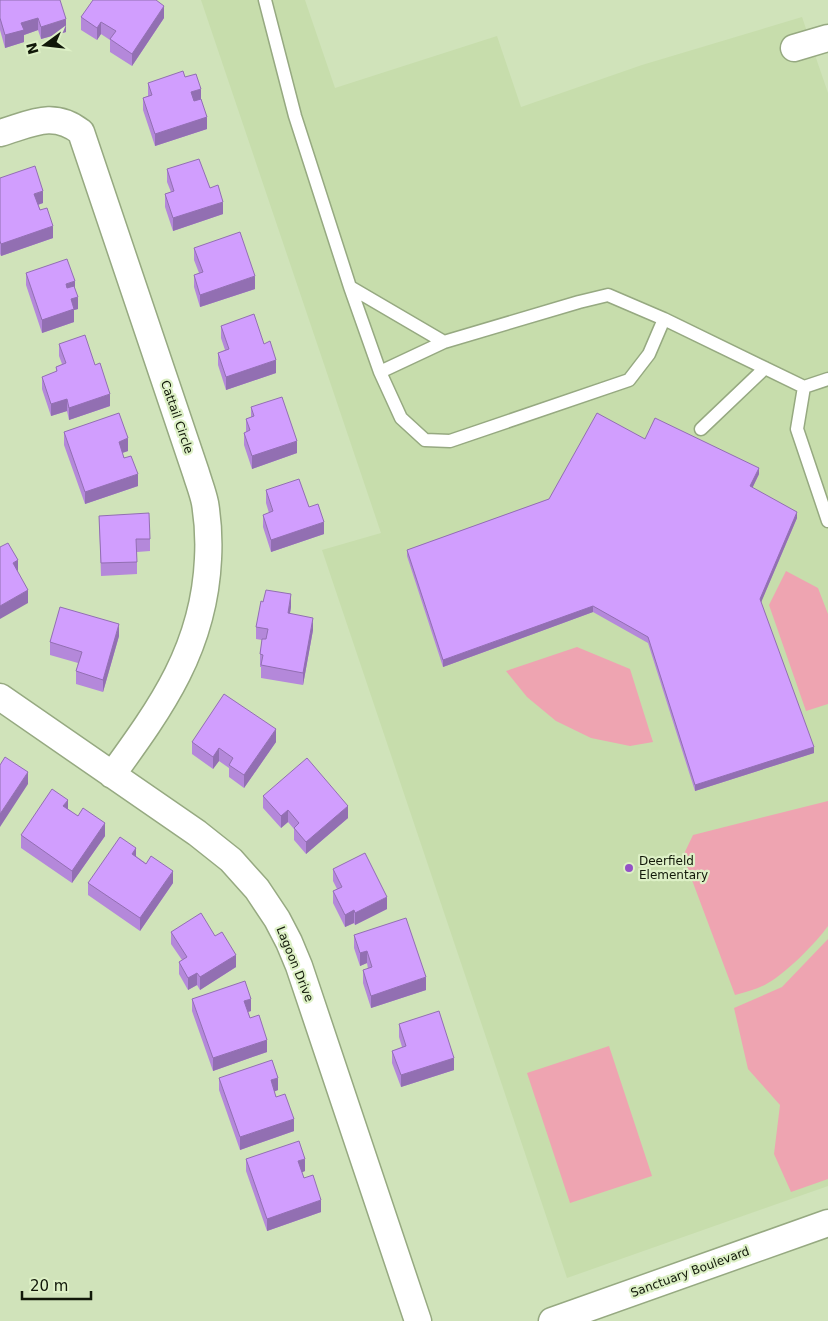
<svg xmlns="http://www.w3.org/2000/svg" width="828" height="1321" font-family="'DejaVu Sans',sans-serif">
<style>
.built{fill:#c7ddac}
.green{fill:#eea4b1}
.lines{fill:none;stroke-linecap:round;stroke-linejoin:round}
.service-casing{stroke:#96a981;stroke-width:15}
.minor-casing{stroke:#96a981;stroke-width:29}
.service{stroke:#fff;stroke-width:12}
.minor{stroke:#fff;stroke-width:26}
.wall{fill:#b488da}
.shaded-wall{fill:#926fb2}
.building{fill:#d19efe;stroke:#926fb2}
.poi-dot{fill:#9451c6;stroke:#ddf0c6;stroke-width:2}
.labels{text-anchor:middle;stroke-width:4.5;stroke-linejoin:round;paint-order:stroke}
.street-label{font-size:12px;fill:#111809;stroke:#ddf0c6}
.poi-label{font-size:12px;fill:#111809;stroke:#ddf0c6;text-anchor:start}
</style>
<rect width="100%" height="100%" fill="#d0e3ba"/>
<path class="built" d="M201,0h104l30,88 162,-52 24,71 121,-42 160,-48 26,76v1093l-261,92 -245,-728 59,-17z"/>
<path class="green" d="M786,571l32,17 10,26v90l-22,7 -37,-106z
M577,647l53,22 23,73 -23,4 -39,-8 -35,-17 -29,-24 -21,-26z
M828,801v125c-12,17 -42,47 -60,57 -9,6 -22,9 -33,12l-52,-139 10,-21z
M828,939v240l-37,13 -17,-38 6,-49 -32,-36 -14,-61 48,-21z
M609,1046l43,130 -82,27 -43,-130z"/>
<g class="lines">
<defs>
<path id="service" d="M265,0l30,116 55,171 30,85 21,46 24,22 25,1 179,-61 20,-26 15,-35
M350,287l94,55 -64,30
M444,342l135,-40 29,-7 56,24 140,68 24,-8
M804,387l-7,42 31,92
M701,429l64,-61"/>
<path id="minor" d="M794,48l34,-10
M0,133c31,-9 53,-23 81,-1l115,341c3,10 7,20 9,30 3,18 4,38 3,56 -4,89 -46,147 -96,216
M0,697l197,136 34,27 26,29 20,30 12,23 10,24 119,355
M552,1321l276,-98"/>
</defs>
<use href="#service" class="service-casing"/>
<use href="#minor" class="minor-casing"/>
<use href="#service" class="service"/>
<use href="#minor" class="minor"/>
</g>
<path class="wall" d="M0,0l66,32 -25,7 -3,-9 -14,5v7l-19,6 -5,-18z
M81,17l83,1 -32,48 -22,-14v-12l-9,-6 -4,6 -16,-10z
M185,77l16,22 6,30 -52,17 -12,-36v-12l5,-2v-13z
M167,169l43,19 13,26 -50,17 -8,-24v-13l6,-2 -4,-10z
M0,178l43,25 -5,2 15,33 -52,18 -1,-2z
M194,248l61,41 -55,18 -6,-20v-12l5,-2 -5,-13z
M26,273l49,15 3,21 -4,1v12l-32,11 -16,-48z
M221,326l43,18 12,29 -50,17 -8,-25v-12l7,-3 -4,-12z
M59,344l51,62 -41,14 -2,-9 -16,5 -9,-27v-12l14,-5v-5l6,-3 -3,-8z
M251,407l46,46 -45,16 -8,-24v-12l2,-1v-13l5,-2z
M64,432l64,19 -6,2 16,33 -53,18 -21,-59z
M645,439l114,35 -7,14 45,30 -36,84 53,151 -119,38 -47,-148 -55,-31 -150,55 -36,-111v-6l142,-51z
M266,490l43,17 15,27 -53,18 -8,-25v-12l6,-2 -3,-10z
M99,516l51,23v12l-13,1v22l-36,2z
M291,607l-1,6 23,17 -10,55 -42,-7v-11h-1v-13l2,-14 -6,-1v-12z
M119,636l-16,56 -27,-8v-13l2,-8 -28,-8v-13z
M192,742h84l-32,46 -15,-11v-9l-10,-7 -6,8 -21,-15z
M263,796l85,22 -42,36 -12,-14v-11l-6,-7 -7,6 -18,-20z
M68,809l37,27 -33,47 -51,-35v-13z
M136,856l37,27 -33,48 -52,-36v-12z
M333,869l54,40 -32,16 -1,-2 -9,4 -12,-24v-12l4,-2 -4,-8z
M171,932l44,4 21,31 -36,23 -3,-5 -9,5 -9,-16v-12l3,-2 -11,-16z
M354,935l72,55 -55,18 -8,-25v-13l5,-1 -1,-6 -7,3 -6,-18z
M192,999l59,12 -3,1 2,6 17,34 -54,19 -21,-60z
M399,1024l55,46 -53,17 -9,-24v-12l10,-4 -3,-10z
M219,1078l59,12 -4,1 2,6 18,34 -54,19 -21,-60z
M246,1159l59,12 -3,1 2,6 17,34 -54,19 -21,-60z"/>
<path class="shaded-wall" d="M164,6v12l-32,48v-12z
M38,18v12l-14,5v7l-19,6v-13l16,-12z
M66,19v13l-25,7v-12z
M101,22v12l-4,6v-12z
M201,89v12l-10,4v-13z
M207,117v12l-52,17v-12z
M43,191v12l-9,3v-12z
M223,202v12l-50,17v-13z
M53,226v12l-52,18v-12z
M255,276v13l-55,18v-12z
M75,281v12l-9,3v-12z
M78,297v12l-4,1v12l-32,11v-13l29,-21z
M276,360v13l-50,17v-13z
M110,394v12l-41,14v-12z
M67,399v12l-16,5v-12z
M128,438v13l-9,3v-12z
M297,441v12l-45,16v-13z
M759,468v6l-9,19v-7z
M138,474v12l-53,18v-12z
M797,512v6l-37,87v-6z
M324,522v12l-53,18v-12z
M18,560v13l-5,-10z
M28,590v13l-28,16v-13z
M291,594v13l-3,18v-12z
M593,606v6l-150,55v-7z
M313,618v12l-10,55v-12z
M119,624v12l-16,56v-12z
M276,729v13l-32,46v-13z
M814,747v6l-119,38v-6z
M219,748v13l-6,8v-12z
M28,772v12l-28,43v-13z
M68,800v12l-5,-6z
M348,806v12l-42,36v-12z
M288,810v12l-7,6v-12z
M105,823v13l-33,47v-12z
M136,848v12l-4,-6z
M173,871v12l-33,48v-13z
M387,897v12l-32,16v-12z
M354,910v13l-9,4v-12z
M367,951v12l-7,3v-13z
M236,955v12l-36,23v-13z
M197,973v12l-9,5v-12z
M426,977v13l-55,18v-12z
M251,999v12l-7,2v-12z
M267,1040v12l-54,19v-13z
M454,1058v12l-53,17v-12z
M278,1078v12l-7,3v-13z
M294,1119v12l-54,19v-13z
M305,1159v12l-7,3v-13z
M321,1200v12l-54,19v-12z"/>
<path class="building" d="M0,0h60l6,19 -25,8 -3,-9 -17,5 3,7 -19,5 -5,-17z
M93,0h63l8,6 -32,48 -22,-15 6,-8 -15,-9 -4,6 -16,-11z
M183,71l2,6 11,-3 5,15 -10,3 3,9 7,-2 6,18 -52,17 -12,-36 9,-3 -4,-12z
M199,159l11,29 8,-3 5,17 -50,16 -8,-24 9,-3 -7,-22z
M35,166l8,25 -9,3 6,16 7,-2 6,18 -52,18 -1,-3v-63z
M240,232l15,44 -55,19 -6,-20 9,-3 -9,-24z
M67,259l8,22 -9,3 1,4 7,-2 4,11 -7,2 3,10 -32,11 -16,-47z
M254,314l10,30 6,-3 6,19 -50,17 -8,-24 11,-4 -8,-23z
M85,335l10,30 5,-2 10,31 -41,14 -2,-9 -16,5 -9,-27 15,-6 -1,-4 10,-4 -7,-19z
M282,397l15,44 -45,15 -8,-23 6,-3 -4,-11 8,-3 -3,-9z
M119,413l9,25 -9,4 5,16 7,-2 7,18 -53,18 -21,-60z
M597,413l48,26 10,-21 104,50 -9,18 47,26 -37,87 54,148 -119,38 -47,-148 -55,-31 -150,54 -36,-110 142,-51z
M299,479l10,28 9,-3 6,18 -53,18 -8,-25 10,-4 -7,-21z
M149,513l1,26h-14l1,23 -36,1 -2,-47z
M8,543l10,17 -5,3 15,27 -28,16v-59z
M266,590l25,4 -3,19 25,5 -10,55 -42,-8 2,-10 -3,-1 2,-15h4l2,-10 -12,-2 5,-26 2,1z
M60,607l59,17 -16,56 -27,-9 6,-19 -32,-10z
M224,694l52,35 -32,46 -15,-10 4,-7 -14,-10 -6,9 -21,-15z
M5,757l23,15 -28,42v-49z
M307,758l41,48 -42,36 -12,-14 5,-5 -11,-13 -7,6 -18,-20z
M52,789l16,11 -5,6 15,10 5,-8 22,15 -33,48 -51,-36z
M120,837l16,11 -4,6 14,10 5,-8 22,15 -33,47 -52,-35z
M365,853l22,44 -32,16 -1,-3 -9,5 -12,-24 9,-4 -9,-18z
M201,913l14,23 7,-4 14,23 -36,22 -3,-4 -9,5 -9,-16 8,-5 -16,-25z
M406,918l20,59 -55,19 -8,-26 9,-3 -5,-16 -7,2 -6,-18z
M245,981l6,18 -7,2 6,17 9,-3 8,25 -54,18 -21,-59z
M439,1011l15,47 -53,17 -9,-24 14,-5 -7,-22z
M272,1060l6,18 -7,2 5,17 9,-3 9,25 -54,18 -21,-59z
M299,1141l6,18 -7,2 6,17 9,-3 8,25 -54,19 -21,-60z"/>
<circle class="poi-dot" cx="629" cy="868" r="5"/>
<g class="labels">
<g class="street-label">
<text transform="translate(177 417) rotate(71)" y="4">Cattail Circle</text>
<text transform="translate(295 964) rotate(68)" y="4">Lagoon Drive</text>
<text transform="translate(690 1272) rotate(-20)" y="4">Sanctuary Boulevard</text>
</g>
<g class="poi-label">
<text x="639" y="865">Deerfield<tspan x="639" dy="14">Elementary</tspan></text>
</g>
</g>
<g transform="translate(45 45) rotate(255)" stroke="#ddf0c6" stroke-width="4" paint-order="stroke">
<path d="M0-4L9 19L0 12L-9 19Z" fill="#111809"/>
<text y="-8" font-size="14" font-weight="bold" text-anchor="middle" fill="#111809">N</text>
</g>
<path d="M22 1291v8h69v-8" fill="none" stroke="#111809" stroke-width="2.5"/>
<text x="30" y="1291" font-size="15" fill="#111809" stroke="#ddf0c6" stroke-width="4" paint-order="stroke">20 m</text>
</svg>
